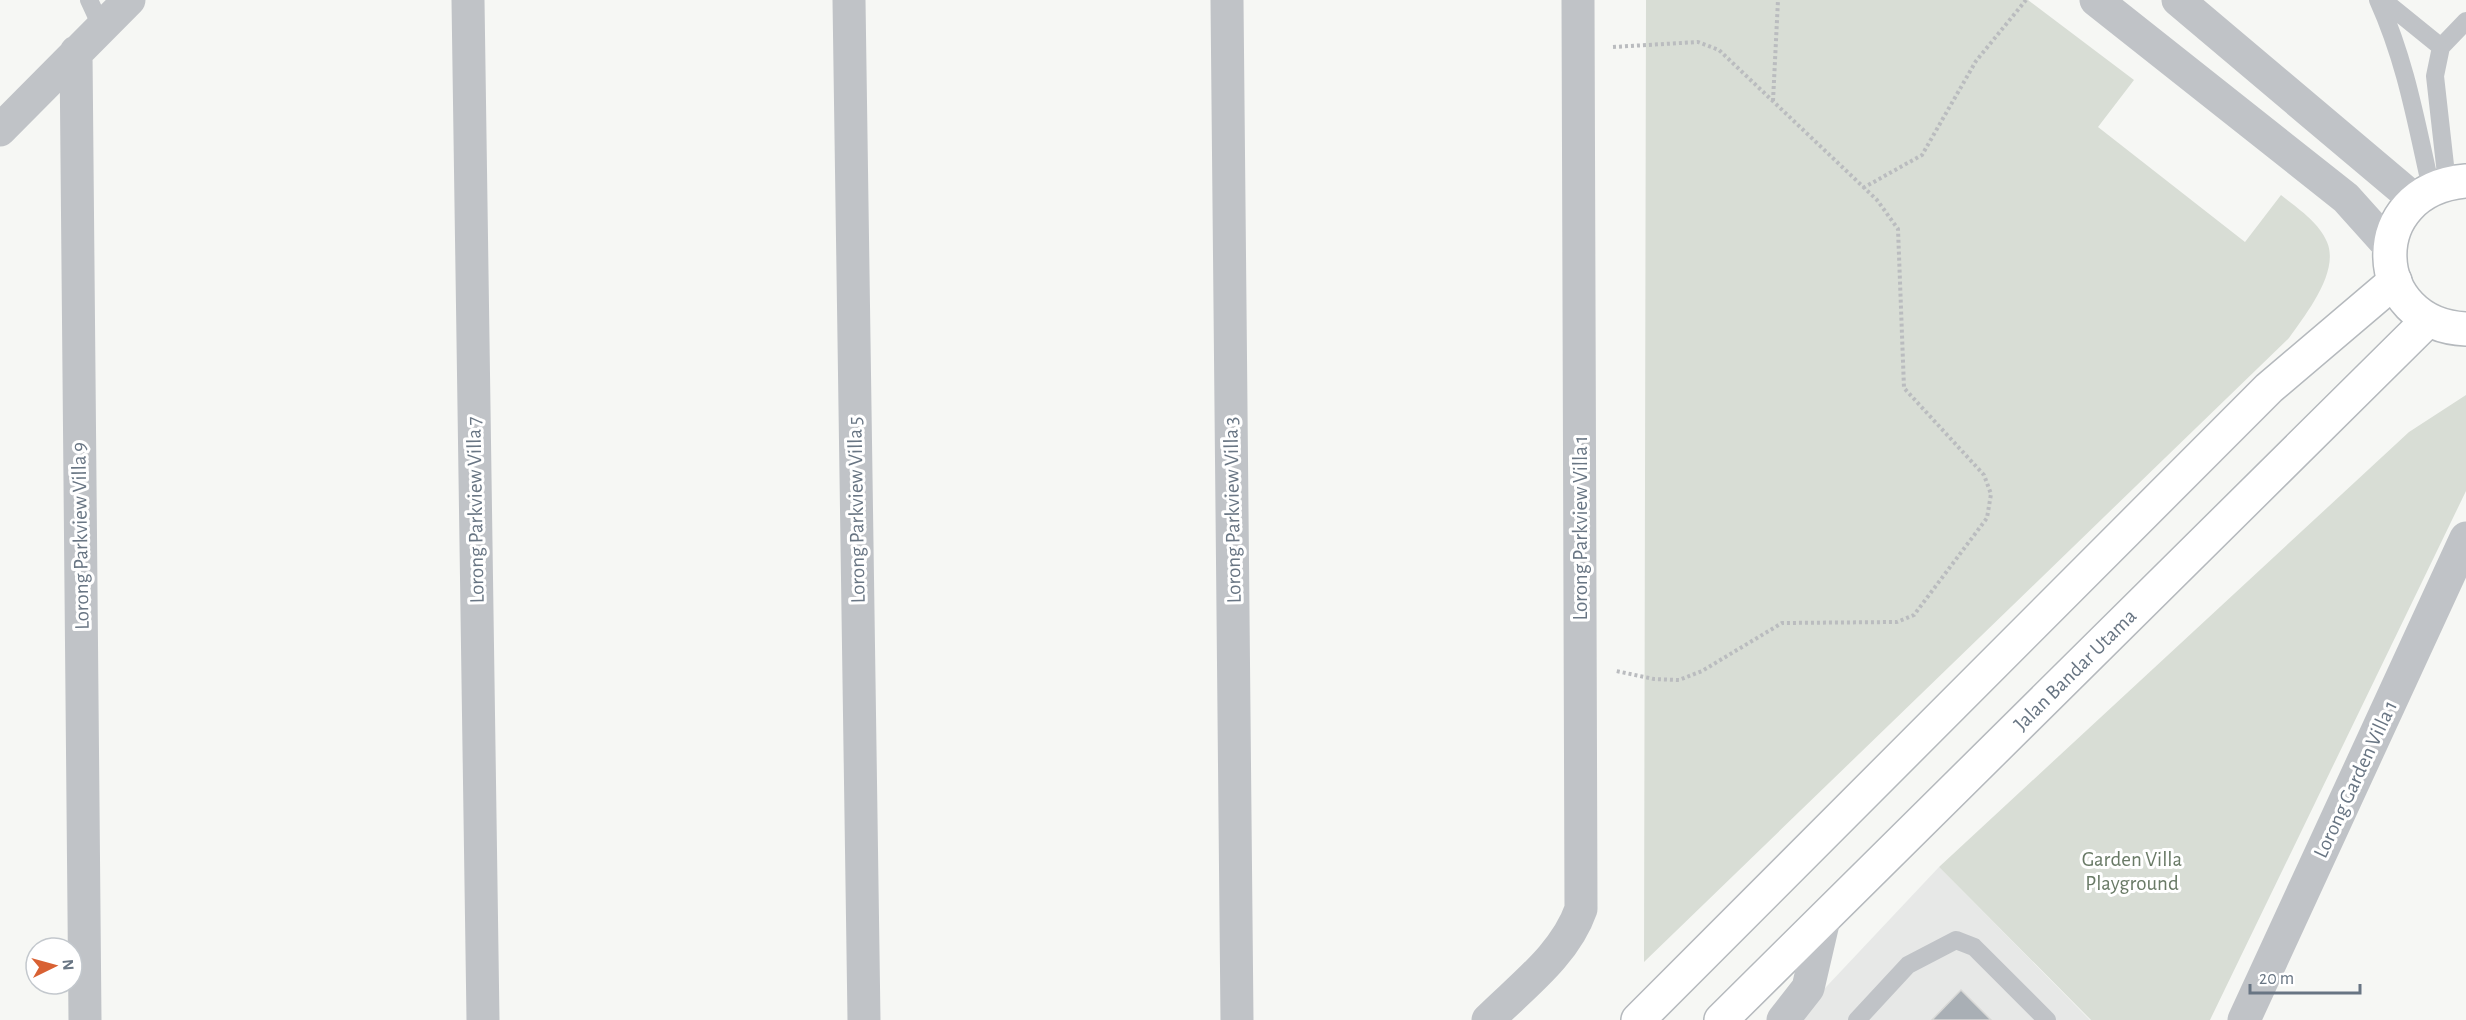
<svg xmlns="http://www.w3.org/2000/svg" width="2466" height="1020" font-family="'Alegreya Sans',sans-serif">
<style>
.built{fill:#e7e8e7}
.green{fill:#d8ddd5}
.building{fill:#a9afb5;stroke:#d8d8d6;stroke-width:1.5}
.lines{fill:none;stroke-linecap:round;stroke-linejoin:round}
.secondary-casing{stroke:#b5b9bd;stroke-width:36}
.path{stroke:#babcbf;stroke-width:4;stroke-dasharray:3 3;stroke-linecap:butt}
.lane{stroke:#c0c3c7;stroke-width:18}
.street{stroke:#c0c3c7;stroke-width:33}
.secondary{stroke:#fff;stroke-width:33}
.labels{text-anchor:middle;stroke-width:6;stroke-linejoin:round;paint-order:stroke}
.street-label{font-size:21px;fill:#687583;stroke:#fff}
.park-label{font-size:21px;fill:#697a66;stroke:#fff}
</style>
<rect width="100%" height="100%" fill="#f6f7f4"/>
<path class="built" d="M1939,867l151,153h-295z"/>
<path class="green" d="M1646,0h382l106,80 -36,47 147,115 36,-47c16,13 38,27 46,47 13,30 -22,73 -38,96l-645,624z
M2466,395v96l-256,529h-119l-152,-153 470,-435z"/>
<path class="building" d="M1961,990l30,30h-59z"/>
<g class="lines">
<defs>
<g id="secondary">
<path d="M2466,181c-105,9 -98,144 0,148"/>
<path d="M1638,1020l631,-632 126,-107"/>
<path id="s1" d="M1721,1020l707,-700"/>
</g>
</defs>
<use href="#secondary" class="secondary-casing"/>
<path class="path" d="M1613,47l85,-5 21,8 158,150 21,29 6,159 80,87 7,19 -4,24 -73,97 -17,7 -115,1 -80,48 -23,9 -25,-1 -38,-8
M1773,101l5,-101
M1863,188l59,-33 54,-94 50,-61"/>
<path class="lane" d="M89,0l12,26
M2378,0c28,62 38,122 53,188
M2383,0l58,47 25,-26
M2441,47l-6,29 12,107
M1857,1020l51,-55 48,-25 18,7 73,73"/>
<path class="street" d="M468,0l15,1020
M849,0l15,1020
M1227,0l10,1020
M2096,0l250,198 44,49
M2178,0l236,199
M76,52l9,968
M0,130l129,-130
M1488,1020c33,-33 77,-65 93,-111l-3,-909
M1783,1020l25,-32 16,-69
M2244,1020l222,-482"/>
<use href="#secondary" class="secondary"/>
</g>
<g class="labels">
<g class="street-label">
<text transform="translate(475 510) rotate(-91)" y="7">Lorong Parkview Villa 7</text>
<text transform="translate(856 510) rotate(-91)" y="7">Lorong Parkview Villa 5</text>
<text transform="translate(1232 510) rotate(-91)" y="7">Lorong Parkview Villa 3</text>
<text transform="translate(1580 528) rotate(-90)" y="7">Lorong Parkview Villa 1</text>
<text transform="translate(80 536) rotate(-91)" y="7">Lorong Parkview Villa 9</text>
<text dy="7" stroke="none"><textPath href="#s1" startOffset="498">Jalan Bandar Utama</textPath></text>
<text transform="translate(2355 779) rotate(-65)" y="7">Lorong Garden Villa 1</text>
</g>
<g class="park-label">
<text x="2132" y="866">Garden Villa<tspan x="2132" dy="24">Playground</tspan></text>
</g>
</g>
<g transform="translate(54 966) rotate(85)"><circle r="28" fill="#ffffff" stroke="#c3c8cd" stroke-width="1.5"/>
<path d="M0-4.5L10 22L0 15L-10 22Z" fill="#d86133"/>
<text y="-9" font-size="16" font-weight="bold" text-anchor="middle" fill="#687583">N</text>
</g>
<path d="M2250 984v9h110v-9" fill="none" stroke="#687583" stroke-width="3"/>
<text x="2259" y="984" font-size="18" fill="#687583" stroke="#ffffff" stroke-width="4.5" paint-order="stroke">20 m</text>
</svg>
